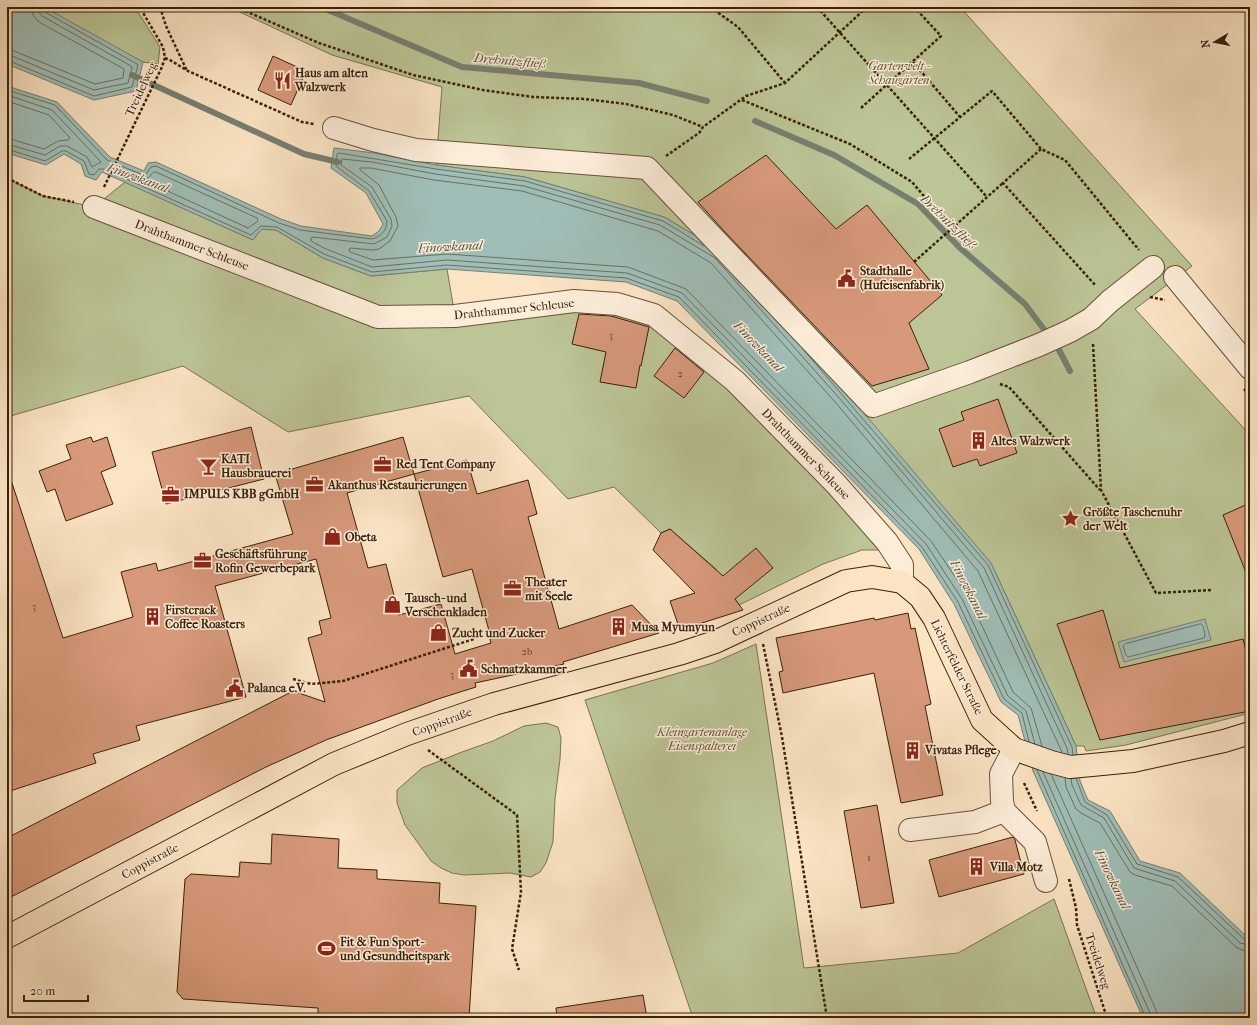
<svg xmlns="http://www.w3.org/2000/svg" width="1257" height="1025" font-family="'IM FELL French Canon',serif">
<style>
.green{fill:#bcc596;stroke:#7b734f}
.water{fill:#9fbeb7;stroke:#777f71}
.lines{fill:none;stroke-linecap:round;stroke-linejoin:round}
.shore{stroke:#6c7060;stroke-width:1}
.stream{stroke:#777f71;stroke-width:6}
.building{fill:#d7997a;stroke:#3a2108;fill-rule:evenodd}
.minor-casing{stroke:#6a5237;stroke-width:24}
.major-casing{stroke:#3a2108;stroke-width:24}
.path{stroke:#3a2108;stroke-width:2.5;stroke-dasharray:3 2;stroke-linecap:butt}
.minor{stroke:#fcedd9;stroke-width:22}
.major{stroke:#fbe4c4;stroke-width:22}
.labels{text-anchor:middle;stroke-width:3;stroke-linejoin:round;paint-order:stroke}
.number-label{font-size:10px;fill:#613f24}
.park-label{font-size:12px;font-style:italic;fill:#615233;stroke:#fcedd9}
.poi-label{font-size:12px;font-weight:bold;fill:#3a2108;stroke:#fcedd9;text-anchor:start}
.street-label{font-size:12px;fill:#3a2108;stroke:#fcedd9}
.water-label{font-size:13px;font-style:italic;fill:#58503d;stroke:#fcedd9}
</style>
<rect width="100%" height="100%" fill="#fbe4c4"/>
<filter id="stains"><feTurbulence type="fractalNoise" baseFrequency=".005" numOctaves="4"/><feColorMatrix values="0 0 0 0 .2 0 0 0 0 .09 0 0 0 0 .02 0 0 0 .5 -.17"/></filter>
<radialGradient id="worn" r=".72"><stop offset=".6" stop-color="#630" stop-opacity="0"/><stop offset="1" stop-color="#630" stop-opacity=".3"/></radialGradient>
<path class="green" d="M32,7h107l-1,5 22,35 -2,17 -15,-2z
M229,7h731l232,259 -57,43 115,126v278l-124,32 -40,6 -2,-5h-8l-85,-183 -270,-312 -57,-34 -139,-40 -89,-12 6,-78 -110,-32z
M7,178l36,18 51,11 31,-25 128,58 6,-8 3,-3 14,1 47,28 48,18 76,-7 8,47 105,-17 92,11 163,156 67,84h-20l-39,14 -84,41 -24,-37 -45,-39 -9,4 -47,-46 -46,12 -99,-103 -181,36 -105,-66 -176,51z
M756,644l48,324 154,-15 96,-54 35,98 8,21h-404l-108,-318 128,-37z
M546,723l12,4 3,11 -1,21 -5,40 -2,43 -7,21 -6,9 -9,5 -21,-4 -46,2 -12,-2 -11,-5 -10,-7 -26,-36 -8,-22v-13l25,-22 40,-16 31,-11 31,-15z"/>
<path class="water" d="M7,7h37l99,55 -7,29 -42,9 -87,-36z
M7,86l50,16 53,55 34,14 4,-8 8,-1 125,57 20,7 71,10 7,-5 4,-7 -17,-31 -35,-25 3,-20 40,5 62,12 89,12 139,40 57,34 126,142 144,170 85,183 4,35 8,19 22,11 30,50 40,12 66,63 4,1v81h-107l-110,-247 -15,-56 -17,-13 -47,-98 -35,-55 -242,-248 -51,-19 -179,-13 -76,7 -48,-18 -47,-28 -14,-1 -3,3 -6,8 -151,-68 -6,8 -11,-4 -4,-12 -17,-10 -18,11 -39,-12z
M1205,619l6,21 -87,22 -6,-20z"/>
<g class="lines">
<path class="shore" d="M7,49l7,2 81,33 28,-6 1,-9 -85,-47 -6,-7 -1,-8
M7,55l5,1 82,34 34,-7 4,-15 -1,-2 -89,-50 -3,-4 -1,-5
M7,60l87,36 38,-9 6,-22 -1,-1 -92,-52 -2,-5
M7,90l48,15 52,55 36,15 4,-2 4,-6 5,-1 123,57 21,7 72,9c8,-2 15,-8 15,-18l-18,-30 -33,-25 1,-12 2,-1 97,16 89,12 138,40 41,25
M7,95l45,15 49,52 -9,5 -5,-10 -20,-11h-7l-15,9 -38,-11
M7,101l42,14 21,23 -2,2 -10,1 -14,8 -37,-11
M7,149l38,12 17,-10h4l18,10 5,13 5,1 5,-6h5l147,66 10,-9 16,1 47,27 48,18 75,-7 179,13 53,19 243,250 36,55 46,97 18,14 7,29
M154,172h2l101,46 1,3 -10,7 -100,-46 -1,-2z
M802,348l186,217 84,182 1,8
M1201,624l2,2 2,9 -1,3 -76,19 -2,-2 -3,-9 2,-2z
M1035,744l-9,-33 -18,-15 -46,-97 -36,-55 -244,-251 -55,-20 -180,-13 -75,7 -46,-18 -15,-8v-3l2,-1 61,7 13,-7 5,-11 -1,-7 -19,-32 -31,-22 1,-6 30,3 63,12 89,12 136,39 55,33 125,141 144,169 83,180 1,6
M1042,746l-11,-38 -18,-16 -45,-96 -37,-55 -245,-252 -58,-22 -181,-13 -74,6 -23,-8 -1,-3 2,-1 21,2 7,-1 11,-8 8,-15 -2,-9 -17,-32 -19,-15v-2h11l63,12 88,11 136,40 53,32 125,140 142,168 84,181
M1037,770l109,248
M1043,772l107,241 1,5
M1051,774l105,236 1,8
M1065,778l1,9 10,22 5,4 19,10 30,49 5,3 37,11 64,61 6,3 8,2
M1076,778l9,24 22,13 30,49 41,13 66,62 6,1
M1071,779l1,6 9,20 23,13 30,50 41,13 65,62 10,2"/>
<path class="stream" d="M321,7l141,60 177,16 68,18
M132,75l172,79 34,8
M755,121l79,34 84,49 42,44 65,56 33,44 12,23"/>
</g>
<path class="building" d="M273,56l33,15 -15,34 -33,-15z
M766,155l70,74 31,-24 75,90 -33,28 20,46 -57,17 -148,-155 -26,-29z
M579,314l32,2 38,11 -8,39 -1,-1 -4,23 -36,-6 6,-30 -34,-8z
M675,348l29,24 -20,26 -30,-22z
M998,399l19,54 -37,13 -3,-7 -24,8 -14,-38 25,-9 -3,-8z
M251,427l13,52 -98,25 -14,-52z
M91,437l2,5 14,-5 9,29 -15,6 12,32 -47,17 -11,-32 -8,3 -8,-21 32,-12 -5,-14z
M403,437l11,37 53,-14 10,34 51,-14 9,34 -9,3 31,112 73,-24 27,28 -96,29 1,2 -89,19 1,4 -38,12 -112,41 -60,27 -259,132v-61l286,-147 32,11 -17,-64 14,-4 -3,-13 12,-3 -15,-59 -101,27 31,111 -110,29 4,14 -47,14 3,9 -89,29v-315h3l53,161 70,-21 -12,-45 35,-9 2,8 135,-37 -18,-60zM414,474l29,103 29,-8 19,69 -1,1 1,4 -36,11 -14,-50 -42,11 -13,-51 -18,4 -21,-75z
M1250,503v77h-1l-26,-65z
M670,529l53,47 33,-28 17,20 -38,31 8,11 -63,20 -10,-29 25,-8 -42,-43 8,-17z
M1103,610l17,58 123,-29 7,27v45l-150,29 -43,-116z
M908,613l3,16 4,-1 16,76 -6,2 18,89 -42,8 -27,-130 -91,20 -4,-21 4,-1 -7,-33 98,-20 1,2z
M877,805l17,98 -33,5 -17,-97z
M272,834l67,5 -1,29 39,2v9l63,4 -1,20 37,3 -7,112h-151v-10l-135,-9 -6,-7 8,-113 6,-5 48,3 1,-15 31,2z
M1013,837l2,3 9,34 -85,23 -10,-37z
M643,995l4,23h-90l-1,-10z"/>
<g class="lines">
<defs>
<path id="minor" d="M334,128l39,12 43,10 231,18 226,238 97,-34 69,-27 31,-14 21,-12 19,-18 43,-34
M94,207l284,110 77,-1 119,-15 43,3 37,11 81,66 101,103 51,58 15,23v17
M1175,277l75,91
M1014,749l-13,25 1,27 2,10 31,31 11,39
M910,830l65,-8 29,-11"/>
<path id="major" d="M7,937l327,-173 73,-30 87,-30 185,-50 36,-12 131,-61 26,-4 30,5 18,15 14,21 48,102 32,29 37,13 19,5 22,-2 41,-4 91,-20 26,-8"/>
</defs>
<use href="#minor" class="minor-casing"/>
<use href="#major" class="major-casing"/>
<path class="path" d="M160,7l6,19 21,45
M236,7l83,36 94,32 70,15 50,7 52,2 41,5 47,11 30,12
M710,7l28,20 47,56
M817,7l170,190
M165,58l5,2 18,11 114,51 12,2
M913,62l47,55
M742,100l108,44 62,38 39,46
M861,108l80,-72 -27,-29
M1041,149l-38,34 93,103
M666,156l33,-23 4,-6 43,-31 39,-13 82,-76
M909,159l83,-68 49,58 24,11 74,90
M7,178l36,18 31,6
M104,187l57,-118 4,-11 -2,-11 -21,-36 2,-4
M914,262l89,-79
M1150,297l15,3
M1093,344l8,146 55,103 56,-3
M1000,384l9,3 91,103
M1244,389l6,7
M763,644l19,93 45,281
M293,679l18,5 32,-3 131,-42
M428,750l89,65 4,77 -9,57 7,21
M1024,783l13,28
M1069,879l7,29 1,17 30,93"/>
<use href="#minor" class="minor"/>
<use href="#major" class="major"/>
</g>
<defs>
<symbol id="restaurant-bare" viewBox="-9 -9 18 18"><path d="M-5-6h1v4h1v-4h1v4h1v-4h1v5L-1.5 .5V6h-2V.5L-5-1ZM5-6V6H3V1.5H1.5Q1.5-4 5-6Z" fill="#8f2418" stroke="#fcedd9" stroke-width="2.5" paint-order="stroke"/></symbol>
<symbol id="civic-bare" viewBox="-9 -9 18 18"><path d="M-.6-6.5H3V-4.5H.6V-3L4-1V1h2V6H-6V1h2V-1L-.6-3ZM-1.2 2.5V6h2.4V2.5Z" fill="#8f2418" stroke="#fcedd9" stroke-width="2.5" paint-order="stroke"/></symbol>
<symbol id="building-bare" viewBox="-9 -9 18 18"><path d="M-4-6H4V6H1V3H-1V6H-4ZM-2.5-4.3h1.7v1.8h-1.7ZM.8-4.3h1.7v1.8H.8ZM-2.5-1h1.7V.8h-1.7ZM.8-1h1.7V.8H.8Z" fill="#8f2418" stroke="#fcedd9" stroke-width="2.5" paint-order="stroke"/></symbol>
<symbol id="office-bare" viewBox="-9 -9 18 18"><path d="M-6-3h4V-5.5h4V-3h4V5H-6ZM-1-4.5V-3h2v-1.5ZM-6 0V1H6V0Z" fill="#8f2418" stroke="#fcedd9" stroke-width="2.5" paint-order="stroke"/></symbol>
<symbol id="bar-bare" viewBox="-9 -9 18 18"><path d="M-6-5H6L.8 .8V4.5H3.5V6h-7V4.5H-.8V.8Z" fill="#8f2418" stroke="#fcedd9" stroke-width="2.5" paint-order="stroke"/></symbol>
<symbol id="sight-bare" viewBox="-9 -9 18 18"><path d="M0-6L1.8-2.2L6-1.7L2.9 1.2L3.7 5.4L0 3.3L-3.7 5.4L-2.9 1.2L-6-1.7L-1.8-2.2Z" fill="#8f2418" stroke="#fcedd9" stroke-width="2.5" paint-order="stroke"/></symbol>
<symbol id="shop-bare" viewBox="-9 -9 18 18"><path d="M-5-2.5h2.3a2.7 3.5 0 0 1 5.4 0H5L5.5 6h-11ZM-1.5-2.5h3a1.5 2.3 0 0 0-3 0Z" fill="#8f2418" stroke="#fcedd9" stroke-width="2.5" paint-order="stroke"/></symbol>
<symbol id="stadium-bare" viewBox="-9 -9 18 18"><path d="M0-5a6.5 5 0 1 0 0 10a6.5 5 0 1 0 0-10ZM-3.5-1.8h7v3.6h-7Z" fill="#8f2418" stroke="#fcedd9" stroke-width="2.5" paint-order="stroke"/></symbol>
</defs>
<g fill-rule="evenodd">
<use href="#restaurant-bare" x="270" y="68" width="25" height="25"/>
<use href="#civic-bare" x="834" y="266" width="25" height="25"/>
<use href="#building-bare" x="966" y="428" width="25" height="25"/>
<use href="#office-bare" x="370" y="452" width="25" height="25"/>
<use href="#bar-bare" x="196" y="454" width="25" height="25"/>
<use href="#office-bare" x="302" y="472" width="25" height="25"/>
<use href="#office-bare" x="158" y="482" width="25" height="25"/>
<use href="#sight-bare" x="1058" y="506" width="25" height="25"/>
<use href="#shop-bare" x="320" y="524" width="25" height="25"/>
<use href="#office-bare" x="190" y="548" width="25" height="25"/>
<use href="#office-bare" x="500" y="576" width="25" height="25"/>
<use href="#shop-bare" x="380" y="592" width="25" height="25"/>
<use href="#building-bare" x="140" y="604" width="25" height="25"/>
<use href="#building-bare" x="606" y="614" width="25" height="25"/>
<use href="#shop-bare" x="426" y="620" width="25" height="25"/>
<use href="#civic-bare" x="456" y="656" width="25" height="25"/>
<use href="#civic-bare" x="222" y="676" width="25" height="25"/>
<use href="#building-bare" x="900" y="738" width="25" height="25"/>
<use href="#building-bare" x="964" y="854" width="25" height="25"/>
<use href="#stadium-bare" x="314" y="936" width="25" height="25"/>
</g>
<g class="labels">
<g class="number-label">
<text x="611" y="339">3</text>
<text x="680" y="377">2</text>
<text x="34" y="610">3</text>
<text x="527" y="655">2b</text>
<text x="452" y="678">3</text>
<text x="869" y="861">1</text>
</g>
<g class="park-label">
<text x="899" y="70">Gartenwelt -<tspan x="899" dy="14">Schaugärten</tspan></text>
<text x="702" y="736">Kleingartenanlage<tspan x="702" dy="14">Eisenspalterei</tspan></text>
</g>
<g class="poi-label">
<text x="295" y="77">Haus am alten<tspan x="295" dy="14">Walzwerk</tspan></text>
<text x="860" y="275">Stadthalle<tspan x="860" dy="14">(Hufeisenfabrik)</tspan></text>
<text x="991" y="445">Altes Walzwerk</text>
<text x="221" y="463">KATI<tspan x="221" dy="14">Hausbrauerei</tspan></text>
<text x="396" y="468">Red Tent Company</text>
<text x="328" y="489">Akanthus Restaurierungen</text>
<text x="184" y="498">IMPULS KBB gGmbH</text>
<text x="1083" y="516">Größte Taschenuhr<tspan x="1083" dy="14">der Welt</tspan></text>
<text x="345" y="541">Obeta</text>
<text x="215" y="558">Geschäftsführung<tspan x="215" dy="14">Rofin Gewerbepark</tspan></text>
<text x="525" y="586">Theater<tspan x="525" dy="14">mit Seele</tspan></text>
<text x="405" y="602">Tausch- und<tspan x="405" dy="14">Verschenkladen</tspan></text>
<text x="165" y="614">Firstcrack<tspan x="165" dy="14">Coffee Roasters</tspan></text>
<text x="631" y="631">Musa Myumyun</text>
<text x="452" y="637">Zucht und Zucker</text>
<text x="481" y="673">Schmatzkammer</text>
<text x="247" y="692">Palanca e.V.</text>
<text x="925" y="754">Vivatas Pflege</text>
<text x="990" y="871">Villa Motz</text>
<text x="340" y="946">Fit &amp; Fun Sport-<tspan x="340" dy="14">und Gesundheitspark</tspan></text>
</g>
<g class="street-label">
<text transform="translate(141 89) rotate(-65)" y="4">Treidelweg</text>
<text transform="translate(192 245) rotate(21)" y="4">Drahthammer Schleuse</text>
<text transform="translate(514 309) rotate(-6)" y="4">Drahthammer Schleuse</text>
<text transform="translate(806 454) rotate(46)" y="4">Drahthammer Schleuse</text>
<text transform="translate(761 620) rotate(-25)" y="4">Coppistraße</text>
<text transform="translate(957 667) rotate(64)" y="4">Lichterfelder Straße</text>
<text transform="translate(442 722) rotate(-20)" y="4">Coppistraße</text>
<text transform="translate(150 861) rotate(-28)" y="4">Coppistraße</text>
<text transform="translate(1098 961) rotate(72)" y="4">Treidelweg</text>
</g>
<g class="water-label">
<text transform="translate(510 60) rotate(5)" y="5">Drehnitzfließ</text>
<text transform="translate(138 177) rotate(20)" y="5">Finowkanal</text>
<text transform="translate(949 221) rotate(44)" y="5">Drehnitzfließ</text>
<text transform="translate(450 246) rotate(-3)" y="5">Finowkanal</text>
<text transform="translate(759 346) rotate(46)" y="5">Finowkanal</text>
<text transform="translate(969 589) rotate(63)" y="5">Finowkanal</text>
<text transform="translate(1113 879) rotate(64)" y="5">Finowkanal</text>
</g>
</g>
<rect width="1257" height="1025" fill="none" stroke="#fbe4c4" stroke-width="24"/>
<rect x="8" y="8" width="1241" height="1009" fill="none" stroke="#3a2108" stroke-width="2"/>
<rect x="12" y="12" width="1233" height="1001" fill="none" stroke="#3a2108"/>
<g transform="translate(1215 42) rotate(260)" stroke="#fcedd9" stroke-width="3" paint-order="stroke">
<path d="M0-3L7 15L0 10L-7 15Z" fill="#3a2108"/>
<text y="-6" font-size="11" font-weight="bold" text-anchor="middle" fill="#3a2108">N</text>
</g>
<path d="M24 995v6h64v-6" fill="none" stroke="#3a2108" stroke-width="2"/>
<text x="30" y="995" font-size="12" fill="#3a2108" stroke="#fcedd9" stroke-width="3" paint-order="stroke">20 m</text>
<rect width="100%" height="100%" filter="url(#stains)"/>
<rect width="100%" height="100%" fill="url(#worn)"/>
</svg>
